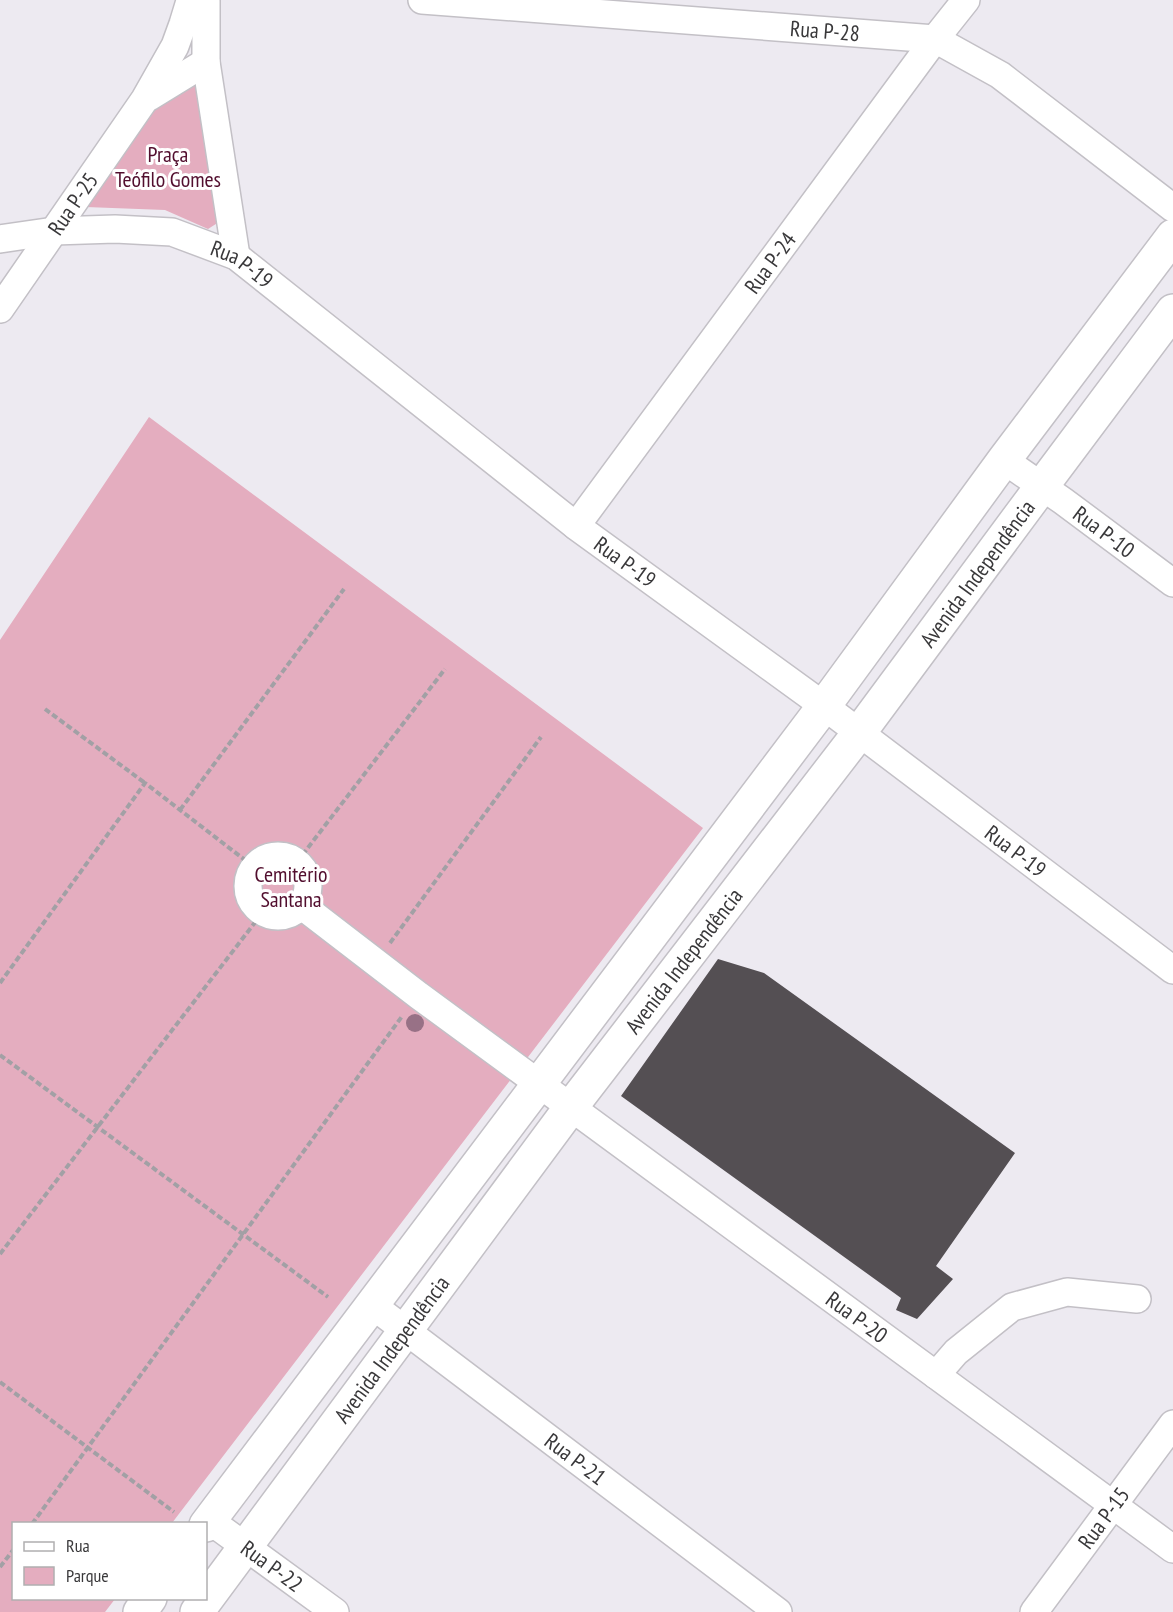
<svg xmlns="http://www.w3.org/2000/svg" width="1173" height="1612" font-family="'PT Sans Narrow',sans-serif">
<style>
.green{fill:#e4adbf}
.building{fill:#544f53}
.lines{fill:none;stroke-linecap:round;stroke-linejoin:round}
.minor-casing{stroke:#c3c0c6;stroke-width:30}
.major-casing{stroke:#c3c0c6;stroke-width:36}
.path{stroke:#a2a0a5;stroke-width:4;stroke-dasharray:6 3;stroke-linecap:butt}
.minor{stroke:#fff;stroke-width:27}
.major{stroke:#fff;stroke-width:33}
.tree{fill:#987186}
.labels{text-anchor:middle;stroke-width:6;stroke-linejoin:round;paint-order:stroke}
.street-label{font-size:22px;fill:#39383a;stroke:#fff}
.park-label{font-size:22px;fill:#520e2e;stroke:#fff}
</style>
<rect width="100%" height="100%" fill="#edeaf1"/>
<path class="green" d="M188,82l13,3 18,137 -11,7 -43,-19 -79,-3 81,-116z
M149,417l554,411 -531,695 -158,1v74l101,1 -10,13h-105v-972z"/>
<path class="building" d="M718,959l46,14 251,180 -79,113 17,13 -36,40 -21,-9 5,-12 -280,-202z"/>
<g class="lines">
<defs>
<g id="minor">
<path id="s1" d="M422,0l513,39 65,36 173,133"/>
<path d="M206,1v61l30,194"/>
<path d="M149,97l57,-35"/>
<path id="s2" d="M0,239l54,-8 61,-2 57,3 64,24 340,270 248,180 349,264"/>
<path id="s3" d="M0,309l145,-210 30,-53 8,-22 7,-23"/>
<path id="s4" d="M1004,460l59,41 110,82"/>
<path id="s5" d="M576,526l359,-487 31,-39"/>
<circle cx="278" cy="886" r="30"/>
<path id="s6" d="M301,905l117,90 755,554"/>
<path id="s7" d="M372,1305l406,307"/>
<path d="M936,1375l20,-23 56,-45 55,-15 70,7"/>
<path id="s8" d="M209,1520l126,92"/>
<path id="s9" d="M1034,1612l139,-188"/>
</g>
<g id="major">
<path d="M206,1525l618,-819 180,-246 169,-224"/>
<path d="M140,1612l10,-14"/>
<path id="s10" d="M197,1612l374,-505 288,-374 183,-247 131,-175"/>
</g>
</defs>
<use href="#minor" class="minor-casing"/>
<use href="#major" class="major-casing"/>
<path class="path" d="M45,709l100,74
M180,810l164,-221
M297,862l148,-193
M390,943l151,-206
M0,983l145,-200 109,84
M0,1055l328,242
M0,1254l263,-342
M0,1382l174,130
M32,1524l371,-509
M0,1567l14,-18"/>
<use href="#minor" class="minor"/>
<use href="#major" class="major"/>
</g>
<circle class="tree" cx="415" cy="1023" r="9"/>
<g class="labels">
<g class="street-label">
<text dy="8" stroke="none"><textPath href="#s1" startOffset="404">Rua P-28</textPath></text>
<text dy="8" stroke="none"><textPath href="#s3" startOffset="128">Rua P-25</textPath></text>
<text dy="8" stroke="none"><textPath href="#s5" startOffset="327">Rua P-24</textPath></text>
<text dy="8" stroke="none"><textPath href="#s2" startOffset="250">Rua P-19</textPath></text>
<text dy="8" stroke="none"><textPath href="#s4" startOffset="123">Rua P-10</textPath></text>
<text dy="8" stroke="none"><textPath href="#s2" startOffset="736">Rua P-19</textPath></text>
<text dy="8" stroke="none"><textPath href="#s10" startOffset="1299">Avenida Independência</textPath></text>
<text dy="8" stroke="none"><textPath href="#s2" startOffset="1222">Rua P-19</textPath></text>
<text dy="8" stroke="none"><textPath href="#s10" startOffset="813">Avenida Independência</textPath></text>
<text dy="8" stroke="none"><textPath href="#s6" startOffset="692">Rua P-20</textPath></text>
<text dy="8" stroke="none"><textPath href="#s10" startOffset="327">Avenida Independência</textPath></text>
<text dy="8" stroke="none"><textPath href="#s7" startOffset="255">Rua P-21</textPath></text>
<text dy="8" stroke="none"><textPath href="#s9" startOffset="117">Rua P-15</textPath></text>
<text dy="8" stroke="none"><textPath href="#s8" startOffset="78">Rua P-22</textPath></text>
</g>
<g class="park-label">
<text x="168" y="162">Praça<tspan x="168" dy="25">Teófilo Gomes</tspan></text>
<text x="291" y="882">Cemitério<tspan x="291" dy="25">Santana</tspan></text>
</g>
</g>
<rect x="12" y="1522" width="195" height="78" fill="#ffffff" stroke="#b0afb0" stroke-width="1.5"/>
<rect x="24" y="1542" width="30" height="9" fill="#ffffff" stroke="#b0afb0" stroke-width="1.5"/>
<text x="66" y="1552" font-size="18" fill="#39383a">Rua</text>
<rect x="24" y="1567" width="30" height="18" fill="#e4adbf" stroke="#b0afb0" stroke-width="1.5"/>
<text x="66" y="1582" font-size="18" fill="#39383a">Parque</text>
</svg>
